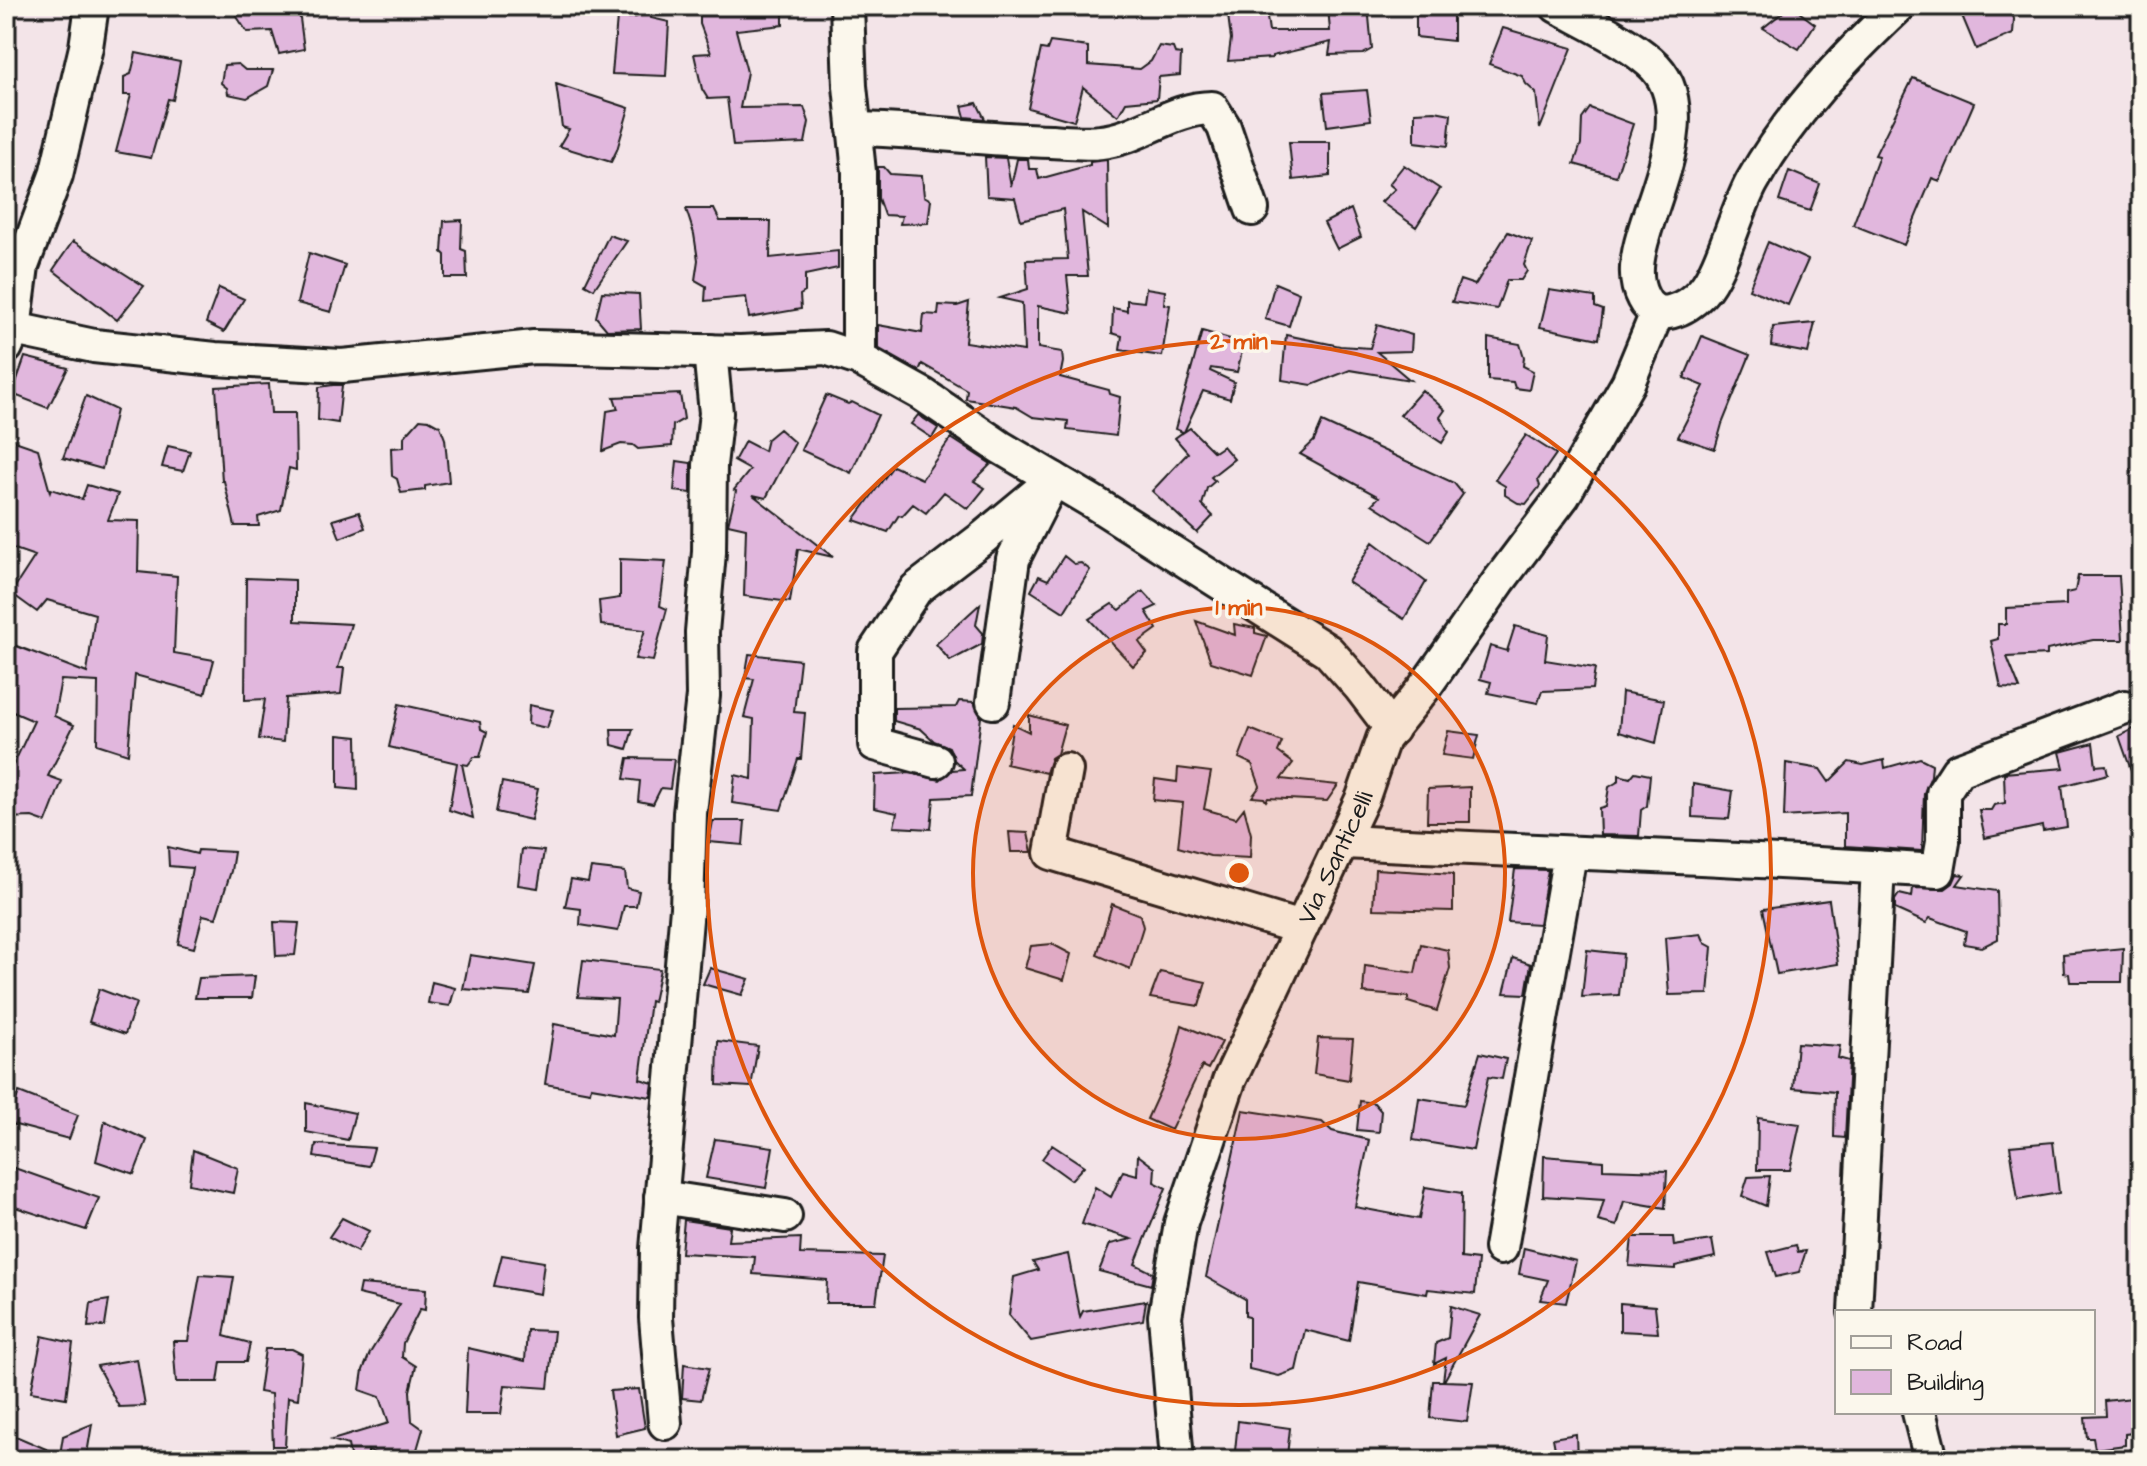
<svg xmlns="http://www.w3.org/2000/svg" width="2147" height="1466" font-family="'Architects Daughter',sans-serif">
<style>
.building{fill:#e1b7dd;stroke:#1c1c1c;stroke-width:2}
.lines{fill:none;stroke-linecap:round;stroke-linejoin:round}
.minor-casing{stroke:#1c1c1c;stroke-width:38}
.minor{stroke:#fbf7ec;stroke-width:32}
.ring{fill:none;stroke:#de560d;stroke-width:4}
.labels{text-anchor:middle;stroke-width:7;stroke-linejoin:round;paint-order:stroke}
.street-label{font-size:26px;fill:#1c1c1c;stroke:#fbf7ec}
.centre{fill:#de560d;stroke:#fbf7ec;stroke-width:4}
.ring-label{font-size:24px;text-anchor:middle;font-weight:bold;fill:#de560d;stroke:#fbf7ec;stroke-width:7;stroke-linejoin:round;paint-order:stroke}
</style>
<rect width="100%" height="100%" fill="#f3e4e8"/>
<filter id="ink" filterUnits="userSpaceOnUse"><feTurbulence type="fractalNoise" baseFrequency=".0125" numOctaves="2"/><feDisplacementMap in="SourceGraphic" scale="16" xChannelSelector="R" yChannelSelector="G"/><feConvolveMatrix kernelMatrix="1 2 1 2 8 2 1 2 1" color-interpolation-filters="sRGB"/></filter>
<g filter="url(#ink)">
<path class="building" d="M230,6h29l-1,5h41l5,38 -25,5 -7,-23 -25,1z
M636,6h13l2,12 18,4 -3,54 -54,-2 5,-56 19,-1z
M700,6h83v19l-47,5 11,42 -7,36 64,-1 5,15 -4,21 -72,3 -6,-48 -19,1 -6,-10 -8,-35 17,-1 -11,-29z
M1328,6h40l4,43 -9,5 -34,1 2,-13 -59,14v2l-44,3 3,-22 -3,-24 38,-5 3,21h61z
M1416,6h37v35l-37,-4z
M1791,6l24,18 -16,25 -36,-21z
M1958,6h52l4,13 -1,15 -37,15z
M1503,28l69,20 -32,81 -4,-36 -10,-9 -4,-8 -33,-12z
M1050,42l38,5v18l52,4 11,-8 8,-15 14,2 2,5 6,1 -1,21 -21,2 -2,22 -31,3 -8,14 -35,-29 -9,34 -46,-13 13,-59 6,1z
M136,53l44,9 -7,38 -5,-1 -17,59 -35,-6 15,-57h-7v-18l7,-3z
M238,64l7,6h28l-5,16 -21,12 -19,-4 -1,-6 -6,-5 3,-18z
M1913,78l61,25 -34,78 -8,-3 -28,67 -51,-20 26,-69 -4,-1z
M556,84l73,24 -12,42 -6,12 -52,-16 10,-17 -7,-2z
M1367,90l4,30 -44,6 -4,-33z
M977,103l8,16 -20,-2 -3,-11z
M1590,108l43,16 -17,52 -42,-12 7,-20 1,-25z
M1435,111l16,3 -3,32 -33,-4v-30z
M1289,142h41v34l-37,4z
M985,157l21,1 5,28 6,-27h11l1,10h8l2,10 51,-14v-3l17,-2 1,68 -26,-16 6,64h-21l4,37 -33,-7v42l24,4 1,10 -3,15 49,13 1,4 10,3 -4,39 -49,-6 1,-9 -35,-4 -17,-10 -50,-8 1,-9 -45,-26 -3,7 -41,-23v-23l44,8 2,-19 14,1 1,-10 18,1 12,-4 -4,40 59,9 -2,-48 -22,-5 28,-9 -2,-29 42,-1 -5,-50 -42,11 -6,-22 -28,-2z
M1404,165l36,24 -24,38 -35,-25 14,-13 -6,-5z
M878,167h6l6,7 32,2 2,20 7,4 -3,23 -28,1 2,-8 -18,-1 -6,-17z
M1789,171l31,13 -10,27 -31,-10z
M686,209h28l6,12h51l-1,37 68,-7v17l-33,7v17l-5,3 1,14 -52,9 -3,-21 -41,4 1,-15 -11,-6 3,-20 -4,-26z
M1351,209l10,28 -24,12 -13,-26z
M462,220l-1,29 5,2 1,27h-22v-23l-3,-3 2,-31z
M1508,232l24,9 -8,24 3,6 -6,9h-14l-10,29 -45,-7 8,-22 15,5z
M609,235l18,6 -33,48 -9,-5z
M73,241l71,45 -27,34 -64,-50z
M1768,242l40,18 -20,45 -39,-16z
M309,253l36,12 -14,47 -34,-9z
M1275,283l24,10 -10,33 -24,-7z
M219,288l25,11 -20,33 -18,-9z
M1146,288l19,3 -1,13 6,1 -8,51 -42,-6 2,-14 -10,-3 1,-25 14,3v-11l17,2z
M1549,290l46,7v10l8,3 -4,29 -59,-12z
M602,292l37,2 2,35 -34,1 -11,-13z
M1815,323l-7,30 -37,-7 2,-19z
M1377,325l35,10 -1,16 -34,1 33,28 -60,-10 -38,15 -30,-5 4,-45 54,11 30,2z
M1202,331l42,12 -7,29 -26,-4 -1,3 24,11 -4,17 -27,-8 -19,41 6,-4 24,24 9,-6 11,13 -23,18 4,4 -8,7 -5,17 11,11 -16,17 -45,-42 36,-38 -13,-15 8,-6 -8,-3z
M1702,336l48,19 -28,69 -7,25 -37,-12 26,-51 -20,-8z
M1488,338l32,6 4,13 -1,9 10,5 -4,19 -14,-2 -2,-6 -25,-2z
M25,357l43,11 -20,40 -36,-14z
M269,384l2,29h24l1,57 -7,-2 -8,42 -23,7 1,9h-24l-11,-45h-2l-6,-94z
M333,385h9l-4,38 -20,-3 1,-33z
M1422,390l23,20 -5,7 9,15 -7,11 -42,-28z
M680,394l4,25 -11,6 -1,21 -34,3 -5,-4 -12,-1 -18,7 4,-40 11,-2 -4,-12z
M826,395l22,9 4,-2 26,13 -27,58 -50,-23z
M86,396l30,14 -14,59 -39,-11z
M918,415l20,13 -6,10 -21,-14z
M420,419l9,1 11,6 5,13 4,43 -24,4v4l-24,3 -4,-14 -5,-3 -1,-28 13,-1v-10z
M1322,422l132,61 9,11 -33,47 -58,-37 7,-7 -79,-43 14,-13z
M779,429l16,14 -29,55 -13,-3 80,62 -35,-8 -8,53 -46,-6 2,-68 -18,-4 8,-33 -2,-1 16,-20 -16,-9 11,-20 19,10 3,-12z
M1526,435l30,19 -18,26 2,6 -14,18 -8,-1 -13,-8v-9l-10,-6z
M6,438l32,11 12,43 1,-3 31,10 5,-14 31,9 -10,26 31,1 -1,51 39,4 -3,77 40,7 -9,34 -70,-19 -7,79 -31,-10 1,-62 -37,-2 -7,36 20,9 -26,51 14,5 -16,41 -14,-5 -26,1v-44h3l25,-53 -28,-12v-67l81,31 8,-59 -48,-14 -10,12 -26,-19 24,-37 -29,-10z
M951,438l40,26 -17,17 11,7 -17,21 -24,-17 -18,21 -13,-9 -11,12 -3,-1 -11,17 -34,-12 39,-54 29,13z
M168,446l22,5 -7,20 -21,-4z
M677,461l14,2v30l-17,-2z
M359,512l6,16 -25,10 -7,-18z
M1373,542l53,40 -22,37 -56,-37z
M1064,556l10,8 7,-1 9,7 -26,42 -33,-21 8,-15 9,4z
M620,559l46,2 -6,45 7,3 -14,52 -18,-2 10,-29 -44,-5 -2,-24 21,-3z
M2078,576h41l4,64h-30l-46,10v5l-40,2 13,32 -19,-1 -10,-47 7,-2v-15h8v-16l60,-3v-12l9,-2z
M246,578l49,2v41l56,3 -13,44h6l-3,26 -55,4 -3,44 -24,-3 6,-40 -20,1z
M1143,591l14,15 -11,5 11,18 -18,13 8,11 -14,13 -44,-47 23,-15 8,6z
M980,604l-4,21 7,8 -1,11 -32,17 -14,-17z
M1196,621l39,14 -1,-11 21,4v5l12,3 -14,39 -42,-13z
M1515,626l33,9 -3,25 50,8 -3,21 -50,2 -4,12 -50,-10 3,-11 -11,-3 10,-33 17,5z
M749,654l51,6 -6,52 11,1 -4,46h-3l-17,51 -49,-7 3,-28 17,4 2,-60 -10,-2 10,-38 -9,-1z
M1622,692l42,8 -8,43 -37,-11z
M959,701l15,1 7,15 -10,79 -37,2 -3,31 -37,-2 3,-14 -23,-5 1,-33 34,-2 31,7 12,-10 12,-1 -10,-9 -5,-13 -15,-6 -13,-12 -27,-8v-13l62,-1z
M399,704l81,18 1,7 6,3 -7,25h-6l-6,8 -6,-1 11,54 -24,-8 8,-47 -68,-16z
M529,705l24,5 -6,18 -19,-4z
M1029,715l36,10 -8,29 -6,4 -5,15 -40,-9 7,-40 16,8z
M2141,725v65h-3l-19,-54z
M611,729h22l-6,20 -15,-4z
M1250,729l32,13 -4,10 15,11 -12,16 57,6 -11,16 -59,-3 -2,3 -2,-3 -12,-1 8,-11 -8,-22 -13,-6z
M1448,731l31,4 -6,24 -31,-4z
M338,735l19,2 1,53 -20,-2z
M2093,743l3,23 10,-1 2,9 -46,12 5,41 -24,4 -1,-5 -57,12 -6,-28h12l3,-5 11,-2 -1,-30 60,-5 -4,-16z
M628,758l46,1 -4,30 -9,-1 -8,16 -15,-3 2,-20 -16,-2z
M1920,758l12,6 -1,12 -7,17 -2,58 -77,-5v-33l-61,4 2,-54 34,6 9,13 20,-20 14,3 21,-5 1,8z
M1178,768l33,4 -7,37 32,9 8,-10 7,26 -1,24 -40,-2 -32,-9 5,-44 -30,-3 2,-21 22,3z
M1635,772l15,3 -3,31 -6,4 -2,26 -39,-1 -1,-27 7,-2 3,-19 10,-6v-6l11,3z
M502,782l36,7 -7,31 -35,-8z
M1693,784l40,7 -4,28 -37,-2z
M1470,787v35h-43l1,-33z
M713,821h32l-2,24 -34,-3z
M1009,832l19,1 4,19h-21z
M168,847l29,7 1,-4 36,2 -3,19 -15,47 -13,-3 -9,33 -16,-4 14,-76 -23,-2z
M522,849l22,2 -6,37 -20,-3z
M591,868l34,4 2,16 12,3 -3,15h-12l-6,25 -38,-6 1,-16 -16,-2 6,-28 17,3z
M1375,869l78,5v37l-80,-2z
M1515,869l33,1 -9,54 -31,-2z
M1957,874l7,1 -7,10 40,6 1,48 -16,8 -18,-3 2,-13 -36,-13 -4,5 -31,-14v-9l4,-6 13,3 1,-9 32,1 8,-6z
M1829,900l9,64 -61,10 -14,-65z
M1112,904l28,11 3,12 -13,42 -33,-14z
M274,922l25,1 -4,32 -19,1z
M1701,934l4,9 7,4 -4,47 -39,1 -4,-57z
M1052,944l19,10 -7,26 -39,-12 6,-22z
M1421,944l27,6 2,18 -13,43 -29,-9 1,-5 -46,-4 2,-27 50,7z
M2123,948l-1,34h-52l-1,-8 -5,-1 -1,-19z
M1587,950l36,4 -4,41 -37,2z
M470,955l65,10 -6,29 -66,-5z
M1513,958l18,6 -5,30 -22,-1z
M583,960l77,9 -7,33 -3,-1 -10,78 13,4 -2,14 -60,-10 -1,5 -45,-8 9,-60 60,11 3,-36 -39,-2z
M710,968l39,11 -7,16 -39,-11z
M1160,972l46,10 -7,24 -49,-8z
M255,976l-3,22h-57l4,-20z
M432,982l23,6 -5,18 -22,-3z
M99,989l37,14 -11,31 -36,-12z
M1182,1025l40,17 -14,27 -6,-3 -31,64 -24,-11 25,-55z
M1318,1038l35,1 -4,41 -35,-6z
M718,1041l40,5 -7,41 -34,-2z
M1797,1043l43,3 -2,12 11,3 -4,77 -11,-1 1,-45 -42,-4z
M1480,1053l26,6 -4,20 -14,-2 -15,73 -60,-10 6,-42 45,7z
M19,1092l59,23 -9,24 -61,-16z
M1360,1101l14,2 7,8 -2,21 -22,-2z
M306,1103l49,10 -7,27 -42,-8z
M1243,1110l79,12 10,9 37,9 -14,67 64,12 6,-32 37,6 -1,65 17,2 -3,34 -47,-5 -1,5 -69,-12 -9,59 -44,-11 -9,40 -17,6 -30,-7v-52l-4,-1v-17l-39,-22z
M1758,1118l42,6 -10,46h-33z
M105,1121l42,19 -13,34 -38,-13z
M715,1139l58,8 -7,41 -60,-10z
M2053,1142l6,51 -41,7 -8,-54z
M316,1144l58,4 -5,18 -55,-9z
M1052,1145l32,21 -13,14 -29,-21z
M193,1150l45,18 -5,25 -44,-9z
M1138,1155l17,13 -1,14 12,6 -31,76 18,9 -2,12 -52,-14 11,-27 22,-5 -50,-15 13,-37 16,10 12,-26 14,4z
M1544,1156l59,5v8l64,2 -2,37 -41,-7 -7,25 -19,-5 6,-21 -61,-4z
M6,1165l93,33 -13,32 -80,-26z
M1770,1176l-4,30 -24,-10 6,-19z
M342,1218l27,13 -12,21 -28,-15z
M684,1220l46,7 -2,14 73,-3 -1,16 83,2 -7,47h-50l1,-23 -74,-6 2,-17 -74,-4z
M1632,1237h41l1,9 38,-6 3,17 -40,9v3l-46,-3z
M1796,1245l2,7 8,-1 -7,21 -23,5 -8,-25z
M1524,1248l52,13 -10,42 -26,-3 8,-20 -29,-6z
M1068,1254l12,63 3,-6 63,-10 -3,19 -112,21 -22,-26 5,-38 24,-7 -5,-8z
M502,1255l42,7 -4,32 -46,-8z
M200,1275l34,2 -10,59 26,7 -4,19h-25l-3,20h-42l-3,-41h15z
M360,1284l66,5 -1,21 -5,-1 -17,34 -1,14 14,9 -6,25 2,30 11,8 -9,31h-19l-27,-9v9h-17l-3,-15 -16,-5 57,-17 -9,-26 -20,-7 3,-20 7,-17 30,-49 -42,-10z
M109,1300l-4,26 -17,1 3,-24z
M1620,1303l35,3 3,27 -38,-2z
M1451,1306l29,9 -36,66 29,1 -6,40 -37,-4 3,-37h10l3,-23 -12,6 2,-21 12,-5z
M527,1330l27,1 -6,57 -43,-3 -4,29h-36l3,-66 57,13z
M42,1336l31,7 -7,55 -35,-6z
M265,1349h27l10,5 -4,45 -10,-2 -3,49h-12l-2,-52 -12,-2z
M137,1359l8,47 -26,1 -22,-41z
M684,1364l25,4 -8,32 -19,-2z
M639,1389l6,39 -29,7 -6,-44z
M2141,1397v35l-16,2v11l-30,4 -2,-11h-6l-2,-21 21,-1 -1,-15z
M1238,1421l52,7 -3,28 -52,-5z
M92,1424l-6,36h-80v-24l12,1 42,18 3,-19z
M1576,1434l1,26h-20l-4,-22z"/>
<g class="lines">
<defs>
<g id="minor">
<path d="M847,6l3,80 9,86v187"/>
<path d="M1557,6c31,17 66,33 93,56 48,41 8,122 -6,171 -6,20 -12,45 -1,65 13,27 43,11 59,-6 19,-20 34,-81 50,-110 38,-68 91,-123 147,-176"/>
<path d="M854,129c66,1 132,11 197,12 16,1 34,3 50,1 39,-4 71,-34 111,-34l12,19 28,82"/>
<path d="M14,329l80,17 121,13 127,7 192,-19 206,5 86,-4 33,11 63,35 78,53 93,55 235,149 32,36 32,42"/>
<path d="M6,347l8,-18 8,-63 34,-91 30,-128 6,-41"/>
<path d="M993,702l20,-143 34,-67"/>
<path d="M936,761l-61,-17v-93l41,-62 68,-52 70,-58"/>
<path d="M1066,770l-15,83 250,75"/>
<path d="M1343,842c198,10 397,16 595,29l5,-29v-49l15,-23 167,-63"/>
<path d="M661,1197l124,19"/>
<path d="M1501,1248l69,-394"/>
<path d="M1855,1312l23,-445"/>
<path d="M1919,1412l12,48"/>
<path d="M665,1423l-9,-105 1,-69 30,-341 3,-95 13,-117 -1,-64 7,-80 1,-87 6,-52 -6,-62"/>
<path id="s1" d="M1177,1460l-12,-144 16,-93 48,-142 134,-284 20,-58 41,-51 75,-107 64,-85 65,-113 29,-70"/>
</g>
</defs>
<use href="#minor" class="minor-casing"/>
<use href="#minor" class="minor"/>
</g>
</g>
<circle cx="1239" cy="873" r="266" fill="#de560d" fill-opacity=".12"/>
<g class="ring">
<circle cx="1239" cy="873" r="266"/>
<circle cx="1239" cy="873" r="532"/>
</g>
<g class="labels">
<g class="street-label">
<text dy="9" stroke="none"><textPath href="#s1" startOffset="636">Via Santicelli</textPath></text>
</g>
</g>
<circle cx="1239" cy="873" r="12" class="centre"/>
<g class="ring-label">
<text x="1239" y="349">2 min</text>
<text x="1239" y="615">1 min</text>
</g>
<rect width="2147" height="1466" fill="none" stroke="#fbf7ec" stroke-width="32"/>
<rect x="16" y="16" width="2115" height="1434" fill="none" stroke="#1c1c1c" stroke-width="3" filter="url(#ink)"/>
<rect x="1835" y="1310" width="260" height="104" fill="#fbf7ec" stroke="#a29f99" stroke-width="2"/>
<rect x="1851" y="1336" width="40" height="12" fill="#fbf7ec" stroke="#a29f99" stroke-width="2"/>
<text x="1907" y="1350" font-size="24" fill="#1c1c1c">Road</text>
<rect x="1851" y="1370" width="40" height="24" fill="#e1b7dd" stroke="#a29f99" stroke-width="2"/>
<text x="1907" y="1390" font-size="24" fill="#1c1c1c">Building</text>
</svg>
